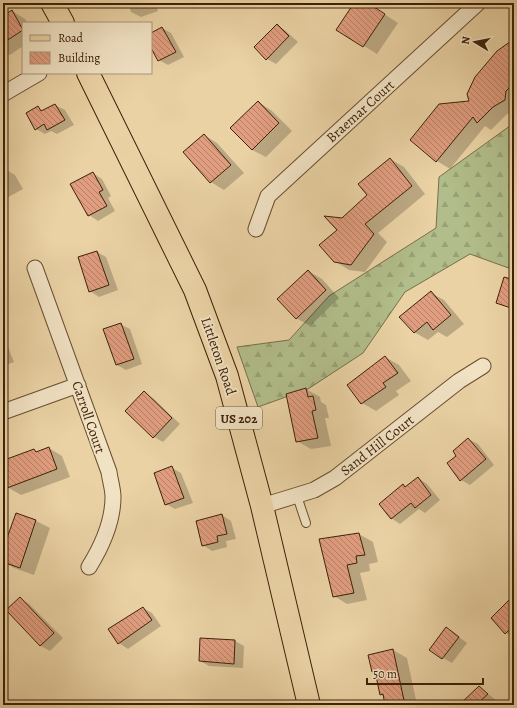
<svg xmlns="http://www.w3.org/2000/svg" width="517" height="708" font-family="Alegreya,serif">
<style>
.forest{fill:url(#forest-firs);stroke:#776f49}
.shadow{fill:#0003}
.building{fill:url(#building-back-hatch);stroke:#3d2108}
.lines{fill:none;stroke-linecap:round;stroke-linejoin:round}
.service-casing{stroke:#684d2f;stroke-width:10}
.minor-casing{stroke:#684d2f;stroke-width:17}
.primary-casing{stroke:#3d2108;stroke-width:24}
.service{stroke:#f1e2c4;stroke-width:8}
.minor{stroke:#f1e2c4;stroke-width:15}
.primary{stroke:#ead2a4;stroke-width:22}
.labels{text-anchor:middle;stroke-width:4;stroke-linejoin:round;paint-order:stroke}
.shield{fill:#f1e2c4;stroke:#735b40;stroke-width:1}
.shield-label{font-size:13px;font-weight:bold;fill:#3d2108}
.street-label{font-size:14px;fill:#3d2108;stroke:#f1e2c4}
</style>
<defs>
<pattern id="forest-firs" width="22" height="20" patternUnits="userSpaceOnUse"><rect width="22" height="20" fill="#b1bd8a"/><path d="M5 1l3.5 6h-7zM16 11l3.5 6h-7z" fill="#99a276"/></pattern>
<pattern id="building-back-hatch" width="6" height="6" patternUnits="userSpaceOnUse"><rect width="6" height="6" fill="#e09d7f"/><path d="M-1 5l2 2M0 0l6 6M5-1l2 2" fill="none" stroke="#b78066"/></pattern>
</defs>
<rect width="100%" height="100%" fill="#ead2a4"/>
<filter id="stains"><feTurbulence type="fractalNoise" baseFrequency=".005" numOctaves="4"/><feColorMatrix values="0 0 0 0 .2 0 0 0 0 .09 0 0 0 0 .02 0 0 0 .5 -.17"/></filter>
<radialGradient id="worn" r=".72"><stop offset=".6" stop-color="#630" stop-opacity="0"/><stop offset="1" stop-color="#630" stop-opacity=".3"/></radialGradient>
<path class="forest" d="M514,123v147l-44,-16 -65,38 -42,61 -55,36 -50,18 -21,-60 52,-7 40,-44 107,-68 3,-51z"/>
<path class="shadow" d="M128,3h27l3,8 -17,6 -10,-5z
M355,3h12l31,20 -21,31 -13,-8z
M420,3h10l-4,3z
M12,11l13,8 3,4h-5v23l-13,9 -5,-2 -2,1v-40l2,2z
M277,25l9,6 12,11 -22,22 -9,-5z
M162,28l9,5 13,24 -16,8 -9,-5 -8,-14v-12z
M514,39v71l-8,5 -15,15 -6,-4 -35,43 -13,-8 33,-59 -2,-8 3,-9 11,-16z
M258,102l13,8 21,21 -26,26 -14,-7z
M55,105l10,5 9,15 -17,9 -6,-3 -6,3 -9,-5 2,-21 6,3z
M204,135l13,8 27,30 -20,17 -13,-8z
M390,159l14,8 21,27 -47,39 9,9 -22,30 -16,-2 -14,-9 3,-31 4,-11 27,-24z
M3,168l12,7 8,14 -20,11z
M93,173l9,6 9,17 -3,2 7,13 -17,10 -9,-6z
M97,252l9,5 12,33 -19,7 -9,-6z
M308,271l14,8 17,19 -29,28 -14,-8z
M514,281v29l-17,-8z
M431,293l13,7 20,24 -17,13 -9,-5 -10,8 -14,-8z
M120,324l10,5 12,35 -16,6 -9,-5 -13,-35z
M3,340l3,2 8,20 -11,4z
M385,357l14,8 12,16 -15,10 3,4 -23,16 -14,-8z
M306,389l14,8 1,5 5,3 3,13h-4l6,28 -20,3 -14,-8 -10,-46z
M144,393l9,5 27,26 -17,18 -9,-5 -28,-26z
M468,439l10,5 16,21 -24,20 -9,-5z
M49,448l13,8 8,21 -49,18 -14,-8 -4,-11v-10l31,-16 4,2z
M172,468l9,5 12,30 -18,6 -9,-5z
M418,478l9,6 13,16 -15,13 -6,-4 -19,15 -9,-6 12,-33 4,2z
M16,514l20,7 14,7 -16,47 -20,-7 -11,-6v-10z
M222,515l9,6 5,18 -10,2 1,6 -15,4 -9,-6z
M359,534l14,8 5,20 -9,2 1,7 -10,2 7,27 -20,4 -13,-8z
M20,598l9,6 34,34 -13,13 -9,-5 -33,-36z
M514,599v38l-8,-4z
M143,608l9,5 9,13 -33,23 -9,-6 -10,-14z
M447,628l20,15 -15,20 -9,-5z
M235,641l9,5 -1,22 -34,-2 -9,-5z
M393,650l14,8 9,42 4,5h-34l-3,-9 -3,-2 -4,-21 -4,-2z
M479,687l17,13 -5,5h-30z"/>
<path class="building" d="M354,3h14l17,11 -22,33 -27,-17z
M12,10l11,20 -20,13v-27z
M277,24l12,12 -23,24 -12,-13z
M162,27l14,25 -18,9 -7,-13v-15z
M514,39v44l-8,8 -1,9 -12,7 -16,16 -4,-6 -37,45 -26,-22 29,-36 30,-3 -2,-7 8,-17 22,-26z
M258,101l21,22 -27,27 -22,-22z
M55,104l10,16 -18,10 -3,-6 -9,6 -9,-17 12,-7 3,5z
M204,134l27,31 -21,18 -27,-31z
M390,158l22,28 -47,38 9,10 -23,31 -17,-3 -15,-17 18,-15 -13,-14 18,2 25,-23 -9,-11z
M93,172l10,18 -4,2 8,14 -19,10 -18,-32z
M97,251l12,34 -20,7 -11,-35z
M308,270l18,20 -30,29 -19,-20z
M504,277l10,3v29l-18,-6z
M431,291l20,24 -18,15 -6,-8 -13,11 -15,-16z
M121,323l13,36 -18,6 -13,-36z
M385,356l13,17 -15,10 3,4 -25,17 -14,-19z
M306,388l2,9 5,-1 3,14 -4,1 6,27 -22,4 -10,-48z
M144,391l28,27 -19,20 -28,-27z
M468,438l18,21 -26,22 -13,-18 9,-7 -3,-5z
M49,447l8,22 -50,19 -4,-10v-13l5,-2 -1,-4 27,-10 2,3z
M172,466l12,32 -19,7 -11,-32z
M418,477l13,18 -16,13 -4,-5 -20,16 -12,-15 24,-20 2,3z
M16,513l20,7 -16,48 -17,-6v-13z
M222,514l5,20 -10,2 1,6 -16,4 -6,-25z
M359,533l6,22 -9,1 1,7 -10,2 7,28 -21,4 -14,-58z
M514,595v30l-9,9 -14,-16z
M20,597l34,36 -14,13 -34,-36z
M143,607l9,13 -34,24 -10,-15z
M446,627l13,10 -17,22 -13,-9z
M200,638l35,2 -1,24 -35,-3z
M393,649l12,56h-20l-2,-11 -3,1 -5,-24 -3,1 -4,-17z
M479,686l9,8 -12,11h-17z"/>
<g class="lines">
<defs>
<path id="service" d="M297,496l9,27"/>
<path id="minor" d="M3,94l36,-21
M256,229l12,-33 210,-193
M35,268l74,204c1,8 4,17 4,25 0,24 -11,49 -24,70
M3,412l75,-27
M262,506l52,-16 21,-12 124,-97 24,-15"/>
<path id="primary" d="M52,3l11,20
M88,73l107,217 32,86 35,130 47,199"/>
</defs>
<use href="#service" class="service-casing"/>
<use href="#minor" class="minor-casing"/>
<use href="#primary" class="primary-casing"/>
<use href="#service" class="service"/>
<use href="#minor" class="minor"/>
<use href="#primary" class="primary"/>
</g>
<g class="labels">
<rect class="shield" x="216" y="407" width="46" height="22" rx="3"/>
<g class="shield-label">
<text x="239" y="423">US 202</text>
</g>
<g class="street-label">
<text transform="translate(360 111) rotate(-42)" y="5">Braemar Court</text>
<text transform="translate(219 356) rotate(71)" y="5">Littleton Road</text>
<text transform="translate(89 417) rotate(71)" y="5">Carroll Court</text>
<text transform="translate(377 445) rotate(-38)" y="5">Sand Hill Court</text>
</g>
</g>
<rect width="517" height="708" fill="none" stroke="#ead2a4" stroke-width="16"/>
<rect x="4" y="4" width="509" height="700" fill="none" stroke="#3d2108" stroke-width="2"/>
<rect x="8" y="8" width="501" height="692" fill="none" stroke="#3d2108"/>
<rect x="22" y="22" width="130" height="52" fill="#f1e2c4" stroke="#a99579"/>
<rect x="30" y="35" width="20" height="6" fill="#ead2a4" stroke="#a99579"/>
<text x="58" y="42" font-size="12" fill="#3d2108">Road</text>
<rect x="30" y="52" width="20" height="12" fill="url(#building-back-hatch)" stroke="#a99579"/>
<text x="58" y="62" font-size="12" fill="#3d2108">Building</text>
<g transform="translate(475 42) rotate(280)" stroke="#f1e2c4" stroke-width="3" paint-order="stroke">
<path d="M0-3L7 15L0 10L-7 15Z" fill="#3d2108"/>
<text y="-6" font-size="11" font-weight="bold" text-anchor="middle" fill="#3d2108">N</text>
</g>
<path d="M367 678v6h116v-6" fill="none" stroke="#3d2108" stroke-width="2"/>
<text x="373" y="678" font-size="12" fill="#3d2108" stroke="#f1e2c4" stroke-width="3" paint-order="stroke">50 m</text>
<rect width="100%" height="100%" filter="url(#stains)"/>
<rect width="100%" height="100%" fill="url(#worn)"/>
</svg>
